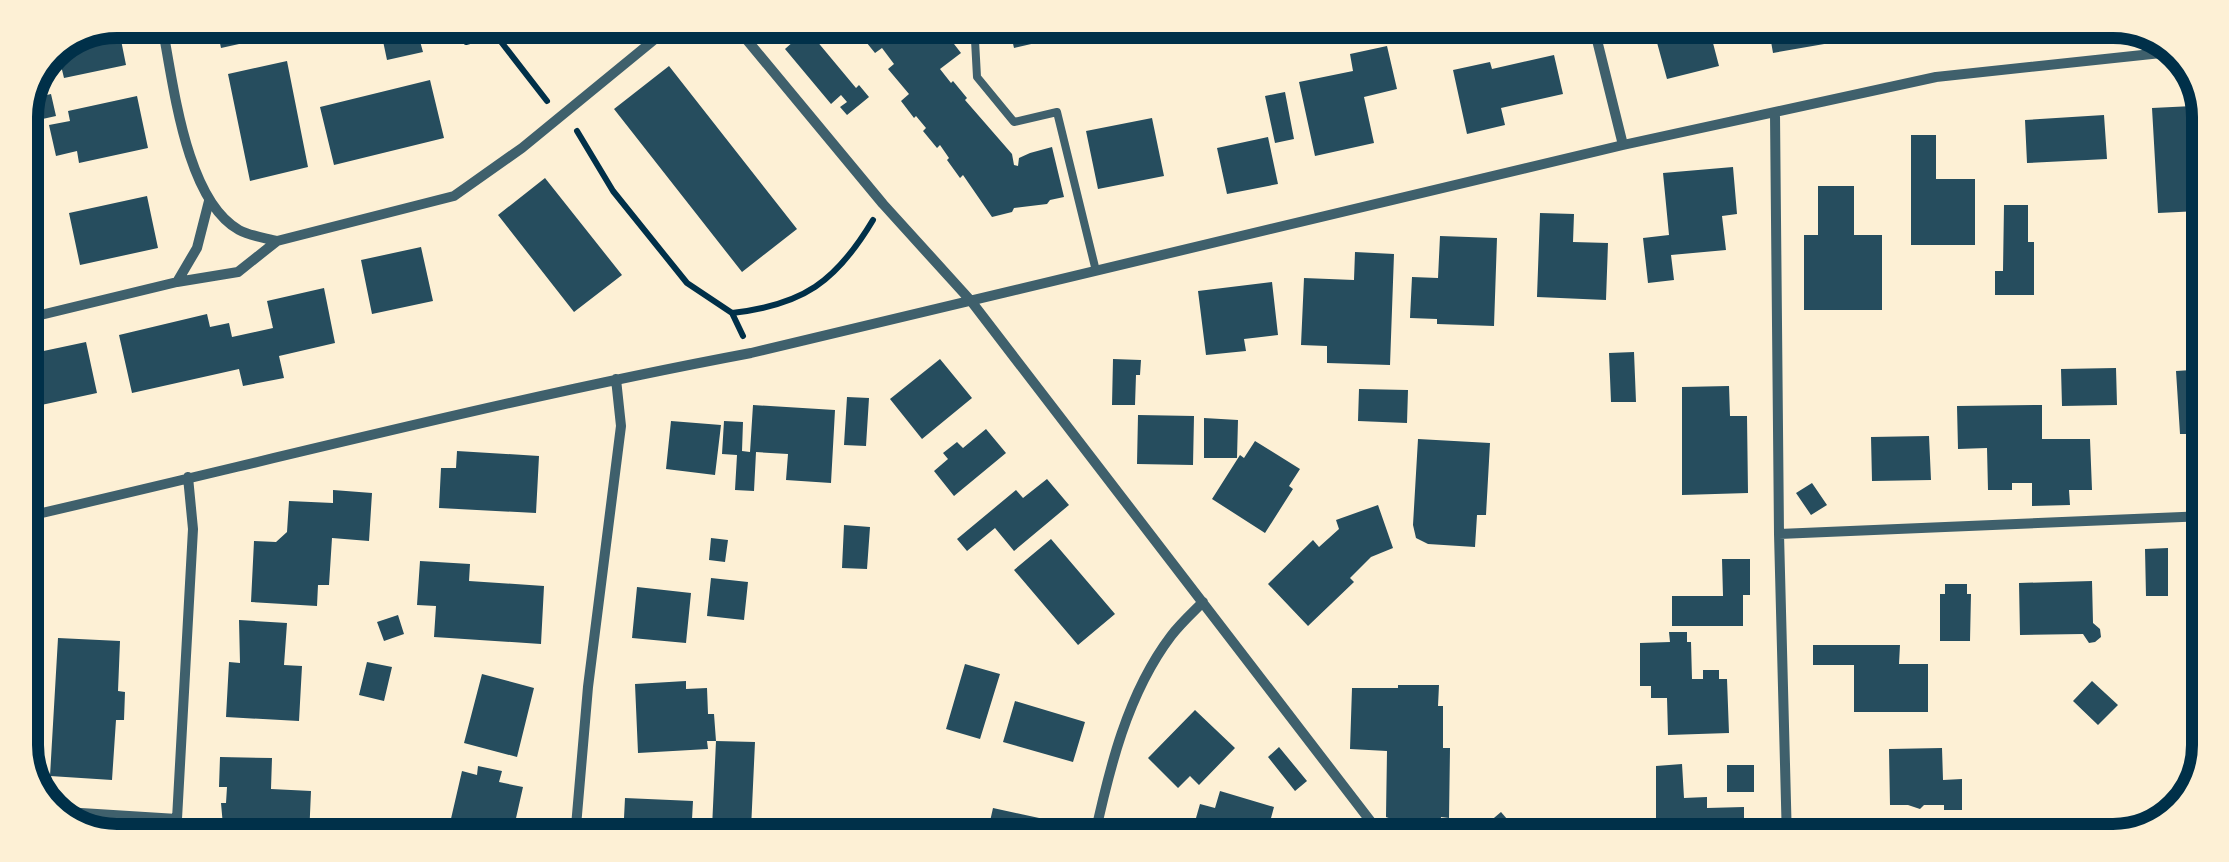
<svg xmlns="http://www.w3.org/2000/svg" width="2229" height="862" font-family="Jost,sans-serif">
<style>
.building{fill:#264d5e}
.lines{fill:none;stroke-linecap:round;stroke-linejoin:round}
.path{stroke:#003049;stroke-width:6}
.service{stroke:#3f606c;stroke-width:8}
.minor{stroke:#3f606c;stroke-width:10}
.rim{fill:none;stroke:#003049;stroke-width:12}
</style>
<rect width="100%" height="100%" fill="#fdf0d5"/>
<path class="building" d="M117,20l9,45 -62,13 -8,-33z
M215,20h61l3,15 -58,13z
M778,22h23l55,66 3,-3 10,12 -22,18 -7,-8 7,-5 -6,-7 -10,9 -46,-55 9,-8z
M860,22h77l24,31 -21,16 11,14 2,-2 14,17 -2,2 47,54 2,11 4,1 1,-8 11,-5 22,-6 12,50 -14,3 -3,4 -33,4 -2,4 -20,5 -29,-42 -3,3 -13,-18 2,-2 -9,-13 -3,3 -14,-17 3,-3 -10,-12 -2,2 -13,-17 8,-7 -21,-25 6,-5 -12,-16 -7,5 -21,-26z
M1008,22l69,1 2,10 -65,15z
M1133,23h27v1l-26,6z
M1667,24h41l11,42 -52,13 -14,-51z
M1768,24h58l4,19 -57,10z
M418,34l5,18 -36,8 -4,-19z
M1387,46l10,43 -33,8 10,46 -59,13 -16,-74 54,-11 -3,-17z
M1554,55l9,39 -62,14 4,17 -38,9 -14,-64 37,-8 2,7z
M287,61l21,106 -58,14 -22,-107z
M669,66l128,163 -55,43 -128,-163z
M430,80l14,58 -110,27 -14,-58z
M1285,92l9,47 -19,4 -10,-47z
M2192,93h10l7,16 -1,94h-9v8l-41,2 -6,-105 41,-2z
M51,94l5,22 -36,8v-14l5,-10z
M137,96l11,52 -69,15 -2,-12 -21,5 -7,-31 21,-4 -2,-10z
M2104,115l3,44 -80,4 -2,-43z
M1152,118l12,58 -66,13 -12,-58z
M1911,135h25v44h39v66h-64z
M1268,137l10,47 -51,10 -10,-46z
M1733,167l4,47 -15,2 4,34 -55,5 3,25 -26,3 -5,-45 26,-3 -6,-62z
M545,178l77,97 -48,37 -76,-97z
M1818,186h36v49h28v75h-78v-75h14z
M147,196l11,52 -78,17 -11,-52z
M2004,205h24v37h6v53h-39v-24h8z
M1540,213l34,1 -1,28 35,1 -2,57 -69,-3z
M1440,236l57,2 -3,88 -57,-2v-5l-27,-1 2,-41 26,1z
M421,247l12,54 -61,13 -11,-54z
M1355,252l39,2 -4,111 -63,-2v-17l-26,-1 3,-67 50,2z
M1272,282l6,53 -34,4 2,12 -40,4 -8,-64z
M324,288l11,55 -56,13 5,22 -41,8 -4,-17 -107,24 -13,-58 88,-21 3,13 19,-4 3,14 41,-9 -6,-27z
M86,342l11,51 -65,14 2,11 -14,3v-65z
M1634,352l2,50h-25l-2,-49z
M940,359l32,39 -50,41 -32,-40z
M1113,359l28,1 -1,15h-4l-1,30h-23z
M2116,368l1,37 -55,1 -1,-37z
M2207,369l-1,105 -13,1 -3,-41h-10l-4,-63z
M1729,386l1,30h17l1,77 -66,2v-108z
M1359,389l49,1 -1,33 -49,-2z
M847,397l22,1 -3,48 -22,-1z
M753,405l82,5 -4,73 -45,-3 2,-26 -32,-2 -2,39 -19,-1 2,-35 -15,-1 2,-33 19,1 -1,29 8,1z
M2042,405v34h48l2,51h-23l1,15 -38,1v-23h-20v7h-24l-1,-42 -29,1 -1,-43z
M1138,415l56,1 -1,49 -56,-1z
M1204,418l34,2 -1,38h-33z
M671,421l50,4 -6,50 -49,-6z
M986,429l20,24 -52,43 -20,-25 14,-12 -5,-6 14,-11 6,6z
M1929,436l2,44 -59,1 -1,-44z
M1418,439l72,4 -4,72h-9l-2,32 -47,-3 -12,-6 -3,-13z
M1255,441l45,28 -11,17 4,3 -28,44 -53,-34 28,-44 4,3z
M457,451l82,5 -3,57 -97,-5 2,-40h15z
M1047,479l22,26 -55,46 -19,-23 -28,23 -10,-12 59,-49 7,8z
M1812,483l15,22 -16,10 -15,-22z
M333,490l39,3 -3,48 -37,-3 -3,47h-11l-1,21 -66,-4 3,-61 22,1 11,-10 2,-31 44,2z
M1378,505l15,43 -22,9 -21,21 4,4 -46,44 -40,-42 45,-44 6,7 20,-18 -3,-9z
M844,525l26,2 -3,42 -25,-1z
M711,538l17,2 -3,22 -16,-2z
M1051,539l64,75 -37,31 -64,-75z
M2168,548v48h-22l-1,-47z
M1722,559h28v36h-7v31h-71v-30h51z
M420,561l50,3 -1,17 75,5 -3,58 -107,-7 2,-31 -19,-1z
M711,578l37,4 -4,38 -37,-4z
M2092,581l1,42 7,6 1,8 -6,5 -6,1 -6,-9 -63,1 -1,-52z
M1945,584h22v10h4l-1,47h-30v-47h5z
M637,587l54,6 -5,50 -54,-5z
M398,615l6,19 -20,7 -7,-19z
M239,620l48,3 -3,42 18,1 -3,55 -73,-4 3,-55 11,1z
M1669,632h18v10h4l1,37h11v-9h16v9h8l2,54 -61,2 -1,-37h-16v-12h-11v-43l30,-1z
M58,638l62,3 -2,50 7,1 -1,28h-8l-4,60 -62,-4z
M1813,645h87l-1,19h29v48h-74v-47h-41z
M367,662l25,5 -8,34 -25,-6z
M965,664l35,10 -20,65 -34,-10z
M482,674l52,14 -17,69 -53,-14z
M686,681v8l21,-1 1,26h6l2,27h-9l1,8 -70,4 -3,-69z
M2092,681l26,24 -20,20 -25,-24z
M1398,685h41l-1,21h5v42h7l-1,70 -8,-1 -2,20 -53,-20 1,-66 -37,-2 2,-61h46z
M1015,701l70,21 -12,40 -70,-20z
M1195,710l40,38 -36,37 -9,-9 -12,12 -30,-30z
M716,741l39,1 -4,87 -39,-1z
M1279,747l28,34 -12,10 -27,-34z
M1942,748l1,32 19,-1v31h-18v-5h-20l-4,4 -12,-4h-18l-1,-56z
M220,757l52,1 -1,31 40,2 -2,46h-85l-3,-34h5l1,-16h-8z
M1682,764l2,34 23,-1v11l37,-1v19h-8v15h-80v-75z
M1727,765h27v27h-27z
M478,766l24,5 -3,11 24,5 -11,49 -62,-13 12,-52 15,4z
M1220,791l54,16 -9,33 -75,-1 10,-35 15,4z
M625,798l68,3 -2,37h-68z
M993,808l60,13 -4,18h-63z
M1501,812l24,28h-57z
M934,820l31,7 -3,12h-32z
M1838,821h40v19l-40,1z"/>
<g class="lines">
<path class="path" d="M430,21l12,1 24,20 29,-8 52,67
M577,131l36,60 74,92 45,30 11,23
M732,313c71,-8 104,-31 141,-93"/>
<path class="service" d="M961,22l14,18 2,37 37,45 43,-10 39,159"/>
<path class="minor" d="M161,20c12,58 23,179 78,210 11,6 27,8 38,11
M732,22l151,182 88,97 414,539
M1593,24l30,121
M1775,114l4,420 8,307
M177,282l20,-34 12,-47
M20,320l157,-38 61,-10 39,-31 177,-45 68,-48 155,-127
M20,518c244,-56 485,-119 731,-165l872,-208 313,-68 244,-26
M1779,534l427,-18
M49,811l128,8
M176,837l17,-308 -5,-52
M575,838l13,-151 33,-261 -5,-47
M1094,839c15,-69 33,-145 77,-203 9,-12 21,-23 32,-34"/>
</g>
<path d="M0 0H2229V862H0ZM117 38H2113A79 79 0 0 1 2192 117V745A79 79 0 0 1 2113 824H117A79 79 0 0 1 38 745V117A79 79 0 0 1 117 38Z" fill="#fdf0d5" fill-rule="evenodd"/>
<path class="rim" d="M117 38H2113A79 79 0 0 1 2192 117V745A79 79 0 0 1 2113 824H117A79 79 0 0 1 38 745V117A79 79 0 0 1 117 38Z"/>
</svg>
